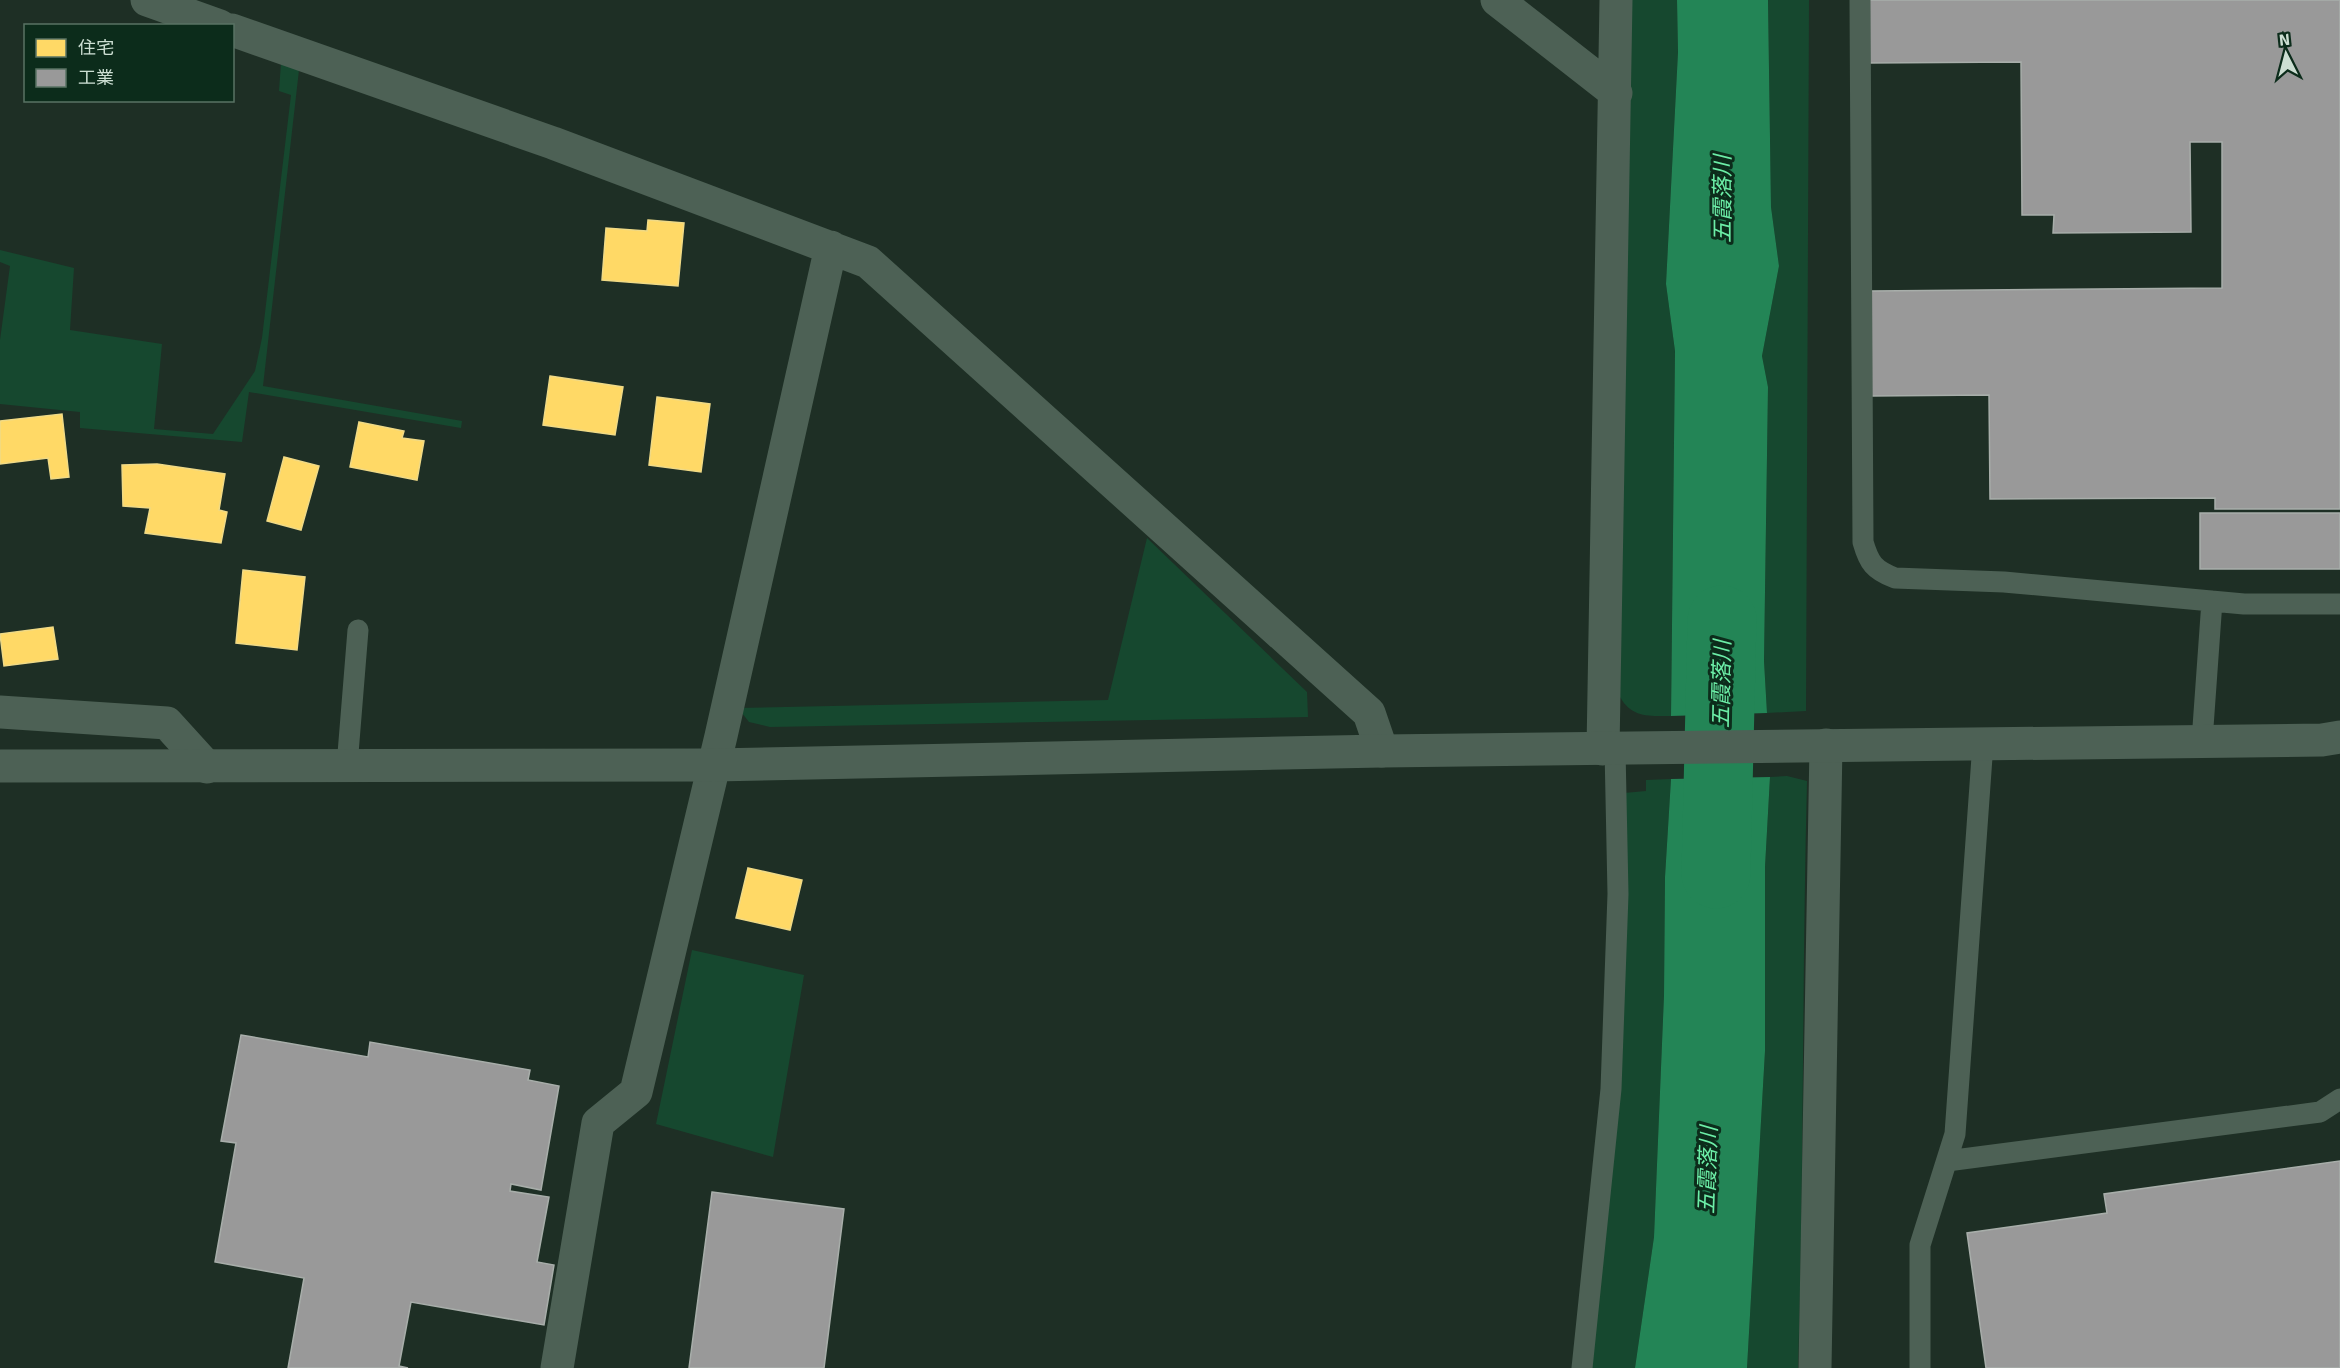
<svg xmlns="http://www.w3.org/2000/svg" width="2340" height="1368" font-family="Signika,'Noto Sans JP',sans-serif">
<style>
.green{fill:#16482f}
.water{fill:#238556}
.homes{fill:#ffd966;stroke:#f0da86;stroke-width:1.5}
.industry{fill:#999;stroke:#a8aeaa;stroke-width:1.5}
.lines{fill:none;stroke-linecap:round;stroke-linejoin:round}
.river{stroke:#238556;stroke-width:69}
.service{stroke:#4d6155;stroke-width:21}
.minor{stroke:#4d6155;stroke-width:33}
.tertiary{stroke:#4d6155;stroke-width:33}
.labels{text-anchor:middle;stroke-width:6;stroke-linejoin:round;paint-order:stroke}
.water-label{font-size:22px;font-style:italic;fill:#6ceea7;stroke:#0c2c1b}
</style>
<rect width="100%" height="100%" fill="#1e2f25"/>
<path class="green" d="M1627,0h50l1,52 -12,232 9,67 -4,365c-22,0 -39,2 -51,-19z
M1768,0h41l-3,711 -39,2 -3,-52 4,-274 -6,-31 17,-90 -8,-59z
M281,63l18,7 -36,316 199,35 -1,7 -212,-36 -7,50 -162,-14v-16l-80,-8v-64l10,-74 -10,-4v-12l74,18 -4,62 92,14 -8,85 59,5 42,-63 7,-33 29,-243 -12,-4z
M1147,538l160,154 1,25 -538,10 -21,-5 -11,-14 370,-8z
M1787,776l20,5c-5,196 -3,392 -9,587h-51l18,-317v-184l5,-90z
M1671,779l-6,98 -1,118 -10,242 -19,131h-46l35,-575 22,-2v-11z
M692,950l112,25 -31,182 -117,-33z"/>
<path class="water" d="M1677,0h91l3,207 8,59 -17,90 6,31 -4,274 3,52 -96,3 4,-365 -9,-67 12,-232z
M1770,777l-5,90v184l-18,317h-112l19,-131 10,-242 1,-118 6,-98z"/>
<path class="homes" d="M648,220l36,3 -6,63 -76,-6 4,-52 41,3z
M550,376l73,11 -8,48 -72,-10z
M657,397l53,7 -9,68 -52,-7z
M62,414l7,63 -18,2 -3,-21 -48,6v-43z
M359,422l45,9 -2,7 22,3 -7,39 -67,-13z
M284,457l35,9 -18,64 -34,-9z
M157,464l68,10 -6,36 8,2 -6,31 -76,-10 5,-25 -27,-2 -1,-41z
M243,570l62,7 -8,73 -61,-7z
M53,627l5,32 -54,7 -4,-32z
M748,868l54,12 -12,50 -54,-12z"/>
<path class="industry" d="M1867,0h473v509h-125v-11l-225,1 -1,-104 -118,1v-105l351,-3v-146h-32l1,90 -138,1 1,-18h-32l-1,-153 -154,1z
M2200,513h140v56h-140z
M241,1035l127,22 2,-15 160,28 -2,10 31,6 -18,104 -30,-6 -1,7 39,6 -12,65 17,3 -10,60 -133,-23 -12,64 9,2h-120l16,-90 -89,-16 21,-119 -15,-2z
M2340,1161v207h-354l-19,-135 140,-20 -3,-19z
M712,1192l132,17 -20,159h-135z"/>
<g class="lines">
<path class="river" d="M1716,874l6,-254"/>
<path class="service" d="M1860,0l3,542c6,21 11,28 32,36l109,4 240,22h96
M2202,741l10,-140
M347,766l11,-136
M1947,1161l373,-49 20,-13
M1582,1368l29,-279 7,-195 -3,-145
M1920,1368v-123l35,-111 28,-391"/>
<path class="minor" d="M147,0l73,26
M1497,0l119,93
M232,30l321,113 315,119 501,451 13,38
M0,712l167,11 40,44
M1603,749l13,-749
M557,1368l41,-245 38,-31 85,-356 110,-489
M1815,1368l11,-623"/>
<path class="tertiary" d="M0,766l714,-1 668,-14 940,-11 18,-3"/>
</g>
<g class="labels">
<g class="water-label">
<text transform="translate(1722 199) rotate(-90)" y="8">五霞落川</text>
<text transform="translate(1721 684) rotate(-89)" y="8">五霞落川</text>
<text transform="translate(1707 1170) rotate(-88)" y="8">五霞落川</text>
</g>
</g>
<rect x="24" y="24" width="210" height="78" fill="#0c2c1b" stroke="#597364" stroke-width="1.5"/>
<rect x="36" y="39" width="30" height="18" fill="#ffd966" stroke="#597364" stroke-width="1.5"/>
<text x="78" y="54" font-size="18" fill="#ccded2">住宅</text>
<rect x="36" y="69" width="30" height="18" fill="#999999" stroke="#597364" stroke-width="1.5"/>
<text x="78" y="84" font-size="18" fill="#ccded2">工業</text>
<g transform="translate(2286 54) rotate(354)" stroke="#0c2c1b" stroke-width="4.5" paint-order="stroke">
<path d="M0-4.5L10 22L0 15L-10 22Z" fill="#ccded2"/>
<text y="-9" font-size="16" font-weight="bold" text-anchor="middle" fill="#ccded2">N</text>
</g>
</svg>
